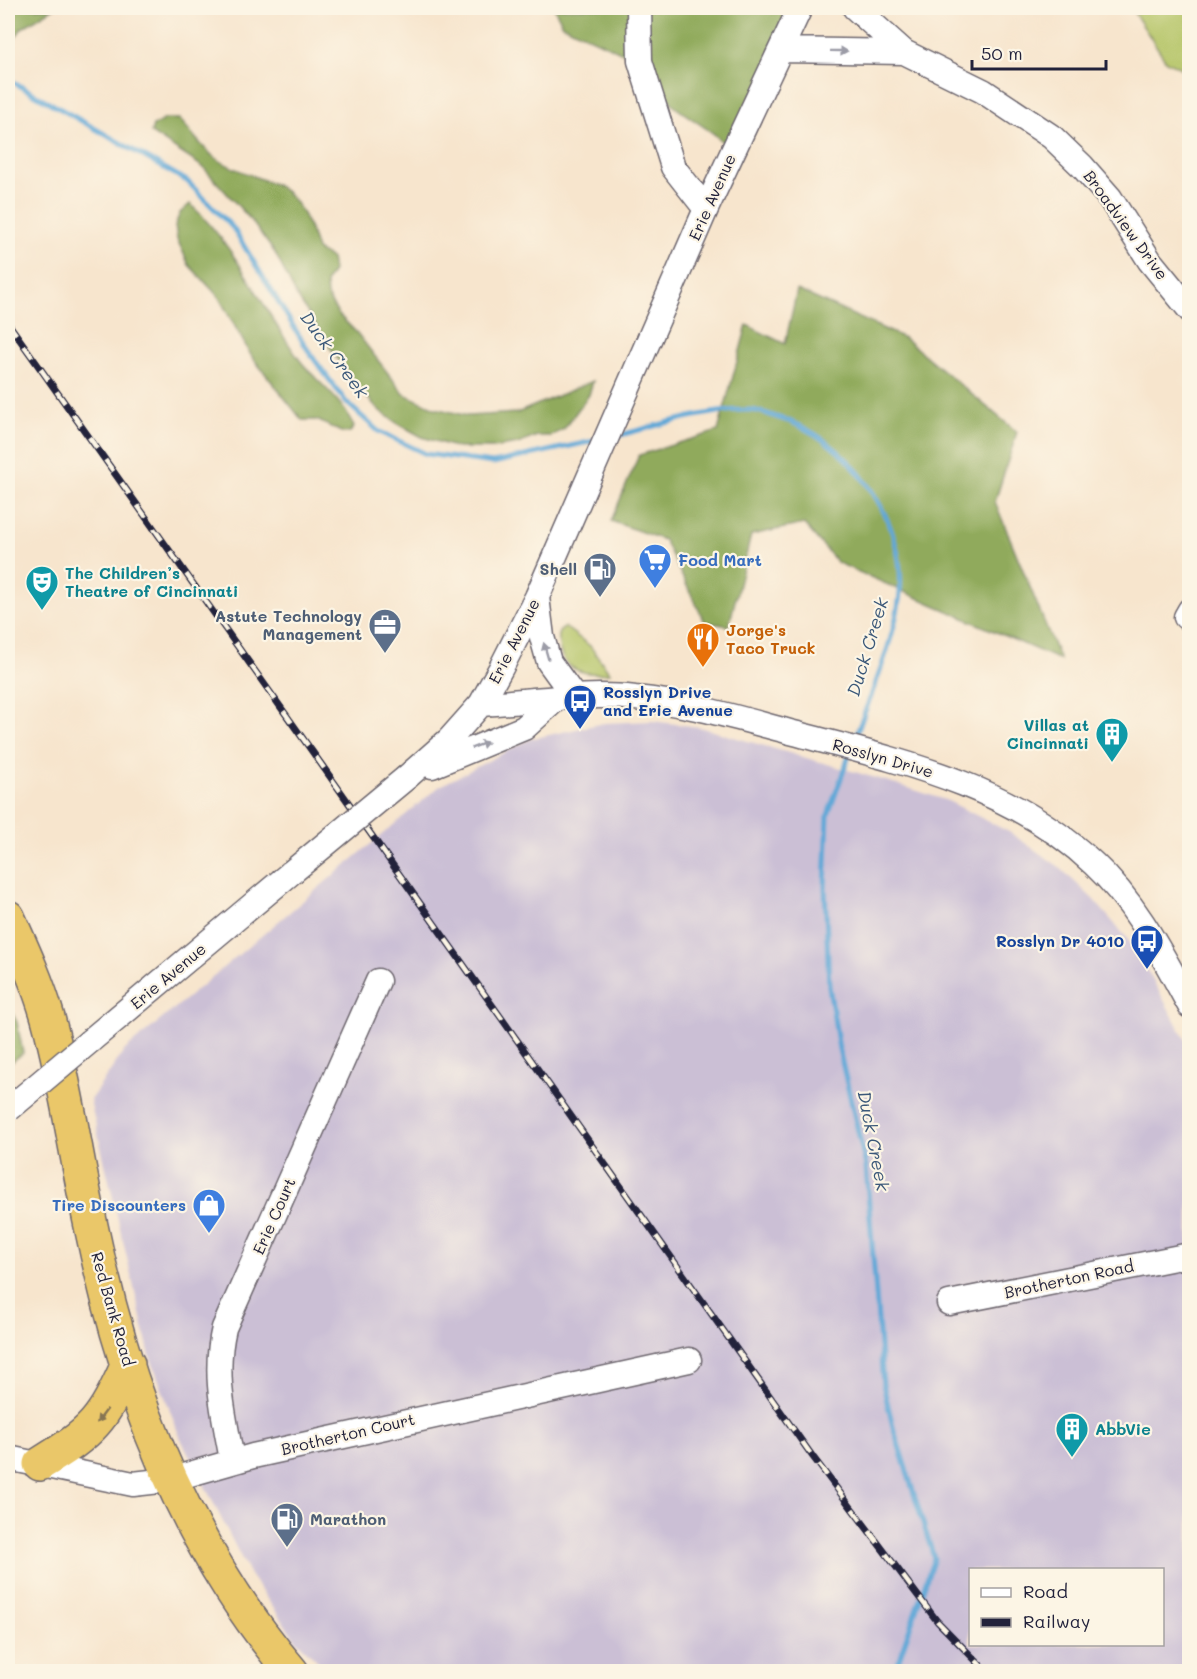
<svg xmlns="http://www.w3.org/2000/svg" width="1197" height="1679" font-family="Mali,sans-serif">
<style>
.industrial{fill:#cbbfd5;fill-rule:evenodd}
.green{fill:#b5c568;stroke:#6c7452;stroke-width:1.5}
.forest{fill:#90aa5c;stroke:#59664c;stroke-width:1.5}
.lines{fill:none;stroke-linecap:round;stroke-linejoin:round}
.stream{stroke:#61a8d7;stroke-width:5}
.minor-casing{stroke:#6d666e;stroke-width:27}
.highway-casing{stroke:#6d666e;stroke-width:36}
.minor{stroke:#fff;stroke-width:24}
.highway{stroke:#eac769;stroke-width:33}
.rail-casing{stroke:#22223b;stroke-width:7}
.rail{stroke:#fcf5e5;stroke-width:4.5;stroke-dasharray:14;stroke-linecap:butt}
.minor-bridge-casing{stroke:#6d666e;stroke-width:27;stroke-linecap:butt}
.minor-bridge{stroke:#fff;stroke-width:24}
.oneway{fill:#9c9ca7}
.oneway2{fill:#867452}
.labels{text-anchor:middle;stroke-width:4.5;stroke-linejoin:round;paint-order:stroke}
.street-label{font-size:16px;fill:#22223b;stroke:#fcf5e5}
.shop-label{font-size:16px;font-weight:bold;fill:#366cbe;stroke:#fcf5e5;text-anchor:start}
.service-label{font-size:16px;font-weight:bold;fill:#4e5e75;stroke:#fcf5e5;text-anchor:end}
.culture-label{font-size:16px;font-weight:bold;fill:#0d838f;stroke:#fcf5e5;text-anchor:start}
.food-label{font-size:16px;font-weight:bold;fill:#c56008;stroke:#fcf5e5;text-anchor:start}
.transit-label{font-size:16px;font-weight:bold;fill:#164399;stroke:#fcf5e5;text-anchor:start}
.water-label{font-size:18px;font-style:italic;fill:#3b5879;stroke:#fcf5e5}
</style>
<rect width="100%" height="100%" fill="#fcf5e5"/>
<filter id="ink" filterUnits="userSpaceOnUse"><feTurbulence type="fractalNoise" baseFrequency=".0167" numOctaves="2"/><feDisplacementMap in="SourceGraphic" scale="12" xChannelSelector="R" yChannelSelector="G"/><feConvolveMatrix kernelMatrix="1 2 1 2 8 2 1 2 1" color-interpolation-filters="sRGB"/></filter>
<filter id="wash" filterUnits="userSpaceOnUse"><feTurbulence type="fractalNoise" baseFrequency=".008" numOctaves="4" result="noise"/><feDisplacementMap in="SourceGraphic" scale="24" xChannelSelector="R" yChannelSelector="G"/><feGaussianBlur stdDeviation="1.35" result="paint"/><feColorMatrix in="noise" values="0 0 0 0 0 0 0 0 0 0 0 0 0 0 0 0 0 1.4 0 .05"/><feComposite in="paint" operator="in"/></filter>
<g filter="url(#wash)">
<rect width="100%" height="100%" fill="#f7e5cd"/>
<path class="industrial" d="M652,721l47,6 194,56 55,18 61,31 49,34 35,33 33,38 24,38 39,71v625h-861l-32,-31 -46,-65 -71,-140 -29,-79 -60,-256 35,-50 315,-264 90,-47 74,-16zM970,1570h192v74h-192z"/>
<path class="green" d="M1131,8h58v64l-23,-11z
M565,627l25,19 20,27c-32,3 -54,-5 -51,-41z"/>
<path class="forest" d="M8,8h46l-32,20 -14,20z
M554,8h246l-67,144 -19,-18 -39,-27 -35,-46 -77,-36z
M165,119h14c13,13 23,30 38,40 17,11 37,17 55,24 26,11 38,42 45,67l14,8 2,13 -7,11 1,14 11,18 19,19 47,61 31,14 33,8 49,-3 76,-32 -4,14 -25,34 -13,7h-14l-19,8 -25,4h-35l-36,-11 -25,-14 -17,-12 -29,-31 -55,-85 -21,-42 -25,-34 -47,-52 -52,-34 2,-7z
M190,204c47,43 72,104 109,155 17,23 44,40 55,68l-4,5 -7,1 -26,-13h-15l-50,-63 -34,-61 -29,-31 -12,-26 -2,-14 5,-12z
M797,290l107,48 113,94 -22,70 65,158 -222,-97 -34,-39 -53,11 -22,91 -24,-4 -41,-82 -53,-19 28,-66 79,-24 29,-106 38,19z
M8,1006l9,16 6,31 -15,12z"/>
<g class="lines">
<path class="stream" d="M8,79l179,102 46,47 78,127 35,47 32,29 48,23 67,9 105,-23
M616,436c42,-10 90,-27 134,-26 8,0 18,4 26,7 71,19 131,102 124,176 -4,44 -31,106 -46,148
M850,753l-22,62 -3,72 4,99 10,63 27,117 17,218 10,43 41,131 -35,101 -2,13"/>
</g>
</g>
<g filter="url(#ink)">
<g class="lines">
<defs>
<path id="minor" d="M639,8l1,53 33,106 33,42
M855,8l49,44 79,39 69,46 30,29 28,32 40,63 40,49
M781,50l123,2
M537,597l5,40 7,25 26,36
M1186,617l4,-7
M481,704c50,-2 103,-12 154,-6 54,5 106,21 159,35 106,28 218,53 300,131 43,40 68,91 96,142
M432,766l92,-38 31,-28
M407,777l42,-37 32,-36 20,-36 36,-71 169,-388 94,-201
M90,1041l202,-169
M949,1303l241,-48
M8,1458l125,26 36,-4 84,-24 436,-96
M232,1460c-8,-45 -19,-86 -8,-132l154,-347"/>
<path id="highway" d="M8,917c15,33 30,66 40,101 19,69 29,147 45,217 33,157 94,314 199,437
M40,1464c54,-33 62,-42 88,-100"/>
</defs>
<use href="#minor" class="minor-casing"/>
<use href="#highway" class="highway-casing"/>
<use href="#minor" class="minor"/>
<use href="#highway" class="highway"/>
<defs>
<path id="rail" d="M8,323l805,1134 124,164 50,51"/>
</defs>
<use href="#rail" class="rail-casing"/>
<use href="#rail" class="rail"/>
<defs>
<path id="minor-bridge" d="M292,872l115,-95
M9,1109l81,-68"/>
</defs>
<use href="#minor-bridge" class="minor-bridge-casing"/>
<use href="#minor-bridge" class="minor-bridge"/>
</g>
<defs><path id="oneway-solid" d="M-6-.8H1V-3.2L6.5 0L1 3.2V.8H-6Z" transform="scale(1.5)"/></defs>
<g class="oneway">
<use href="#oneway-solid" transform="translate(839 51) rotate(1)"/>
<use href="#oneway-solid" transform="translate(546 651) rotate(-106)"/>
<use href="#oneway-solid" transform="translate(480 745) rotate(-20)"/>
</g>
<use class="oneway2" href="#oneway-solid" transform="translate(102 1416) rotate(127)"/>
</g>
<defs>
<symbol id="supermarket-pin" viewBox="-11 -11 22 30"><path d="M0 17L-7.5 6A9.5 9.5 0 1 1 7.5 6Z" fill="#3f7fe0" stroke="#fcf5e5"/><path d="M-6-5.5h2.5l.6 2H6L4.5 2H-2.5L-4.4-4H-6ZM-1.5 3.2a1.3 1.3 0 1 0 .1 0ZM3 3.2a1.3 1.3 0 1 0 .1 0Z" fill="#fff"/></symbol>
<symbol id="fuel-pin" viewBox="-11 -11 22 30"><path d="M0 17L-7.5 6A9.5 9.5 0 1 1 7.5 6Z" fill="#5c6f8a" stroke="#fcf5e5"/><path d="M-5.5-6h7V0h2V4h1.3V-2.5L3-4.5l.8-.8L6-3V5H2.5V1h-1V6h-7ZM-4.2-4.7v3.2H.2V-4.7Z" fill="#fff"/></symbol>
<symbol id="theatre-pin" viewBox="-11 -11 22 30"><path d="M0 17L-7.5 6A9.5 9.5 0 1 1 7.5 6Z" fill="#0f9aa8" stroke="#fcf5e5"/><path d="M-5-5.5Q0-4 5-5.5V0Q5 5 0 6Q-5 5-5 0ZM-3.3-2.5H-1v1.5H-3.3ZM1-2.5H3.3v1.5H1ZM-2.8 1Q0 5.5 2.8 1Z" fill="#fff"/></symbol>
<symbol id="office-pin" viewBox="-11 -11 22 30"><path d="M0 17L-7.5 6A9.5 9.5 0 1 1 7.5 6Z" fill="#5c6f8a" stroke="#fcf5e5"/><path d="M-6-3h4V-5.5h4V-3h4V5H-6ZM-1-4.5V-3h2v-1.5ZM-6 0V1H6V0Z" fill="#fff"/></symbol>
<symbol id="restaurant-pin" viewBox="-11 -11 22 30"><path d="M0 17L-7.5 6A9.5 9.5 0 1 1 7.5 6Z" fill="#e8710a" stroke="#fcf5e5"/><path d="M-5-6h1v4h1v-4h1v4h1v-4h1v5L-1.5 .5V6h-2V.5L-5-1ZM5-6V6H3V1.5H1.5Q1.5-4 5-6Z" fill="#fff"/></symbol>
<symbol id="bus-pin" viewBox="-11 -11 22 30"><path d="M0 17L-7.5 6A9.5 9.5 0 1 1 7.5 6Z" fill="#1a4fb4" stroke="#fcf5e5"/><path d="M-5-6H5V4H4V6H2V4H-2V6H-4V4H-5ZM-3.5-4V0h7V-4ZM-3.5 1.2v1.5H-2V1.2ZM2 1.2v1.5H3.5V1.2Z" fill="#fff"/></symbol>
<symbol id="building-pin" viewBox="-11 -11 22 30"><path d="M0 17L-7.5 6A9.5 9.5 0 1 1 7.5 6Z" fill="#0f9aa8" stroke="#fcf5e5"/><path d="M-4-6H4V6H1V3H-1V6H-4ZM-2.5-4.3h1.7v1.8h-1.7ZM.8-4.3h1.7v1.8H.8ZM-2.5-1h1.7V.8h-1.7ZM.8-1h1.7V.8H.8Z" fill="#fff"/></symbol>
<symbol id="shop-pin" viewBox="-11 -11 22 30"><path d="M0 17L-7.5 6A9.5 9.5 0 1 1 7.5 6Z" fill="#3f7fe0" stroke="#fcf5e5"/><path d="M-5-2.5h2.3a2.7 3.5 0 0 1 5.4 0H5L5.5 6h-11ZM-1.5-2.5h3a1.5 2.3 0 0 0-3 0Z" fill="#fff"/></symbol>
</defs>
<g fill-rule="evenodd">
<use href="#supermarket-pin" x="636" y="541" width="38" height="52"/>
<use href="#fuel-pin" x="581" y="550" width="38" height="52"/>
<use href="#theatre-pin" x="23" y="563" width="38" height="52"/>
<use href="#office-pin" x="366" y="606" width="38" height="52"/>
<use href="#restaurant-pin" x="684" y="620" width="38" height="52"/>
<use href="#bus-pin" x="561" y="682" width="38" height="52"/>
<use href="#building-pin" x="1093" y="715" width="38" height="52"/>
<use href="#bus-pin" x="1128" y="922" width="38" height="52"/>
<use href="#shop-pin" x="190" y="1186" width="38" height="52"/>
<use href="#building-pin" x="1053" y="1410" width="38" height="52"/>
<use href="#fuel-pin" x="268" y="1500" width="38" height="52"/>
</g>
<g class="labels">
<g class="street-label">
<text transform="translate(712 197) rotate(-66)" y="6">Erie Avenue</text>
<text transform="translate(1126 225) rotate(54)" y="6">Broadview Drive</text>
<text transform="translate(514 641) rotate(-63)" y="6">Erie Avenue</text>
<text transform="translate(883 758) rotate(16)" y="6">Rosslyn Drive</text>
<text transform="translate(168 976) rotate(-40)" y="6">Erie Avenue</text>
<text transform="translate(274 1216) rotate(-66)" y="6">Erie Court</text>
<text transform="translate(1069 1279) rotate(-12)" y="6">Brotherton Road</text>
<text transform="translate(113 1309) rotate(74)" y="6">Red Bank Road</text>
<text transform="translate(348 1434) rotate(-13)" y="6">Brotherton Court</text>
</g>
<g class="shop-label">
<text x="678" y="566">Food Mart</text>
<text x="186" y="1211" text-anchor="end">Tire Discounters</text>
</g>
<g class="service-label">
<text x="577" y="575">Shell</text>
<text x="362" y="622">Astute Technology<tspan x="362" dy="18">Management</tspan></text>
<text x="310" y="1525" text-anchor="start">Marathon</text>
</g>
<g class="culture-label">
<text x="65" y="579">The Children’s<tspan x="65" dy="18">Theatre of Cincinnati</tspan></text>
<text x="1089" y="731" text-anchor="end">Villas at<tspan x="1089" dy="18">Cincinnati</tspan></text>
<text x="1095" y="1435">AbbVie</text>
</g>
<g class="food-label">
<text x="726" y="636">Jorge's<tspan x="726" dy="18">Taco Truck</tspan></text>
</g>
<g class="transit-label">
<text x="603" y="698">Rosslyn Drive<tspan x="603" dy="18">and Erie Avenue</tspan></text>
<text x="1124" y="947" text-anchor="end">Rosslyn Dr 4010</text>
</g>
<g class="water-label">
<text transform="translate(334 355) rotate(54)" y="6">Duck Creek</text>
<text transform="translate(868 647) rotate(-73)" y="6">Duck Creek</text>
<text transform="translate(873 1141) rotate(79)" y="6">Duck Creek</text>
</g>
</g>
<rect width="1197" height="1679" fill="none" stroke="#fcf5e5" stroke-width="30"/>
<rect x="969" y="1568" width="195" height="78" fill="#fcf5e5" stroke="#a5a1a1" stroke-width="1.5"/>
<rect x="981" y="1588" width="30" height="9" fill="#ffffff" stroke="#a5a1a1" stroke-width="1.5"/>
<text x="1023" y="1598" font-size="18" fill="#22223b">Road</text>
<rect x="981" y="1618" width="30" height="9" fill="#22223b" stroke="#a5a1a1" stroke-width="1.5"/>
<text x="1023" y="1628" font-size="18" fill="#22223b">Railway</text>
<path d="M972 60v9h134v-9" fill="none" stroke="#22223b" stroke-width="3"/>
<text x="981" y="60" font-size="18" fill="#22223b" stroke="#fcf5e5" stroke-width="4.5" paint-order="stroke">50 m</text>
</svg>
